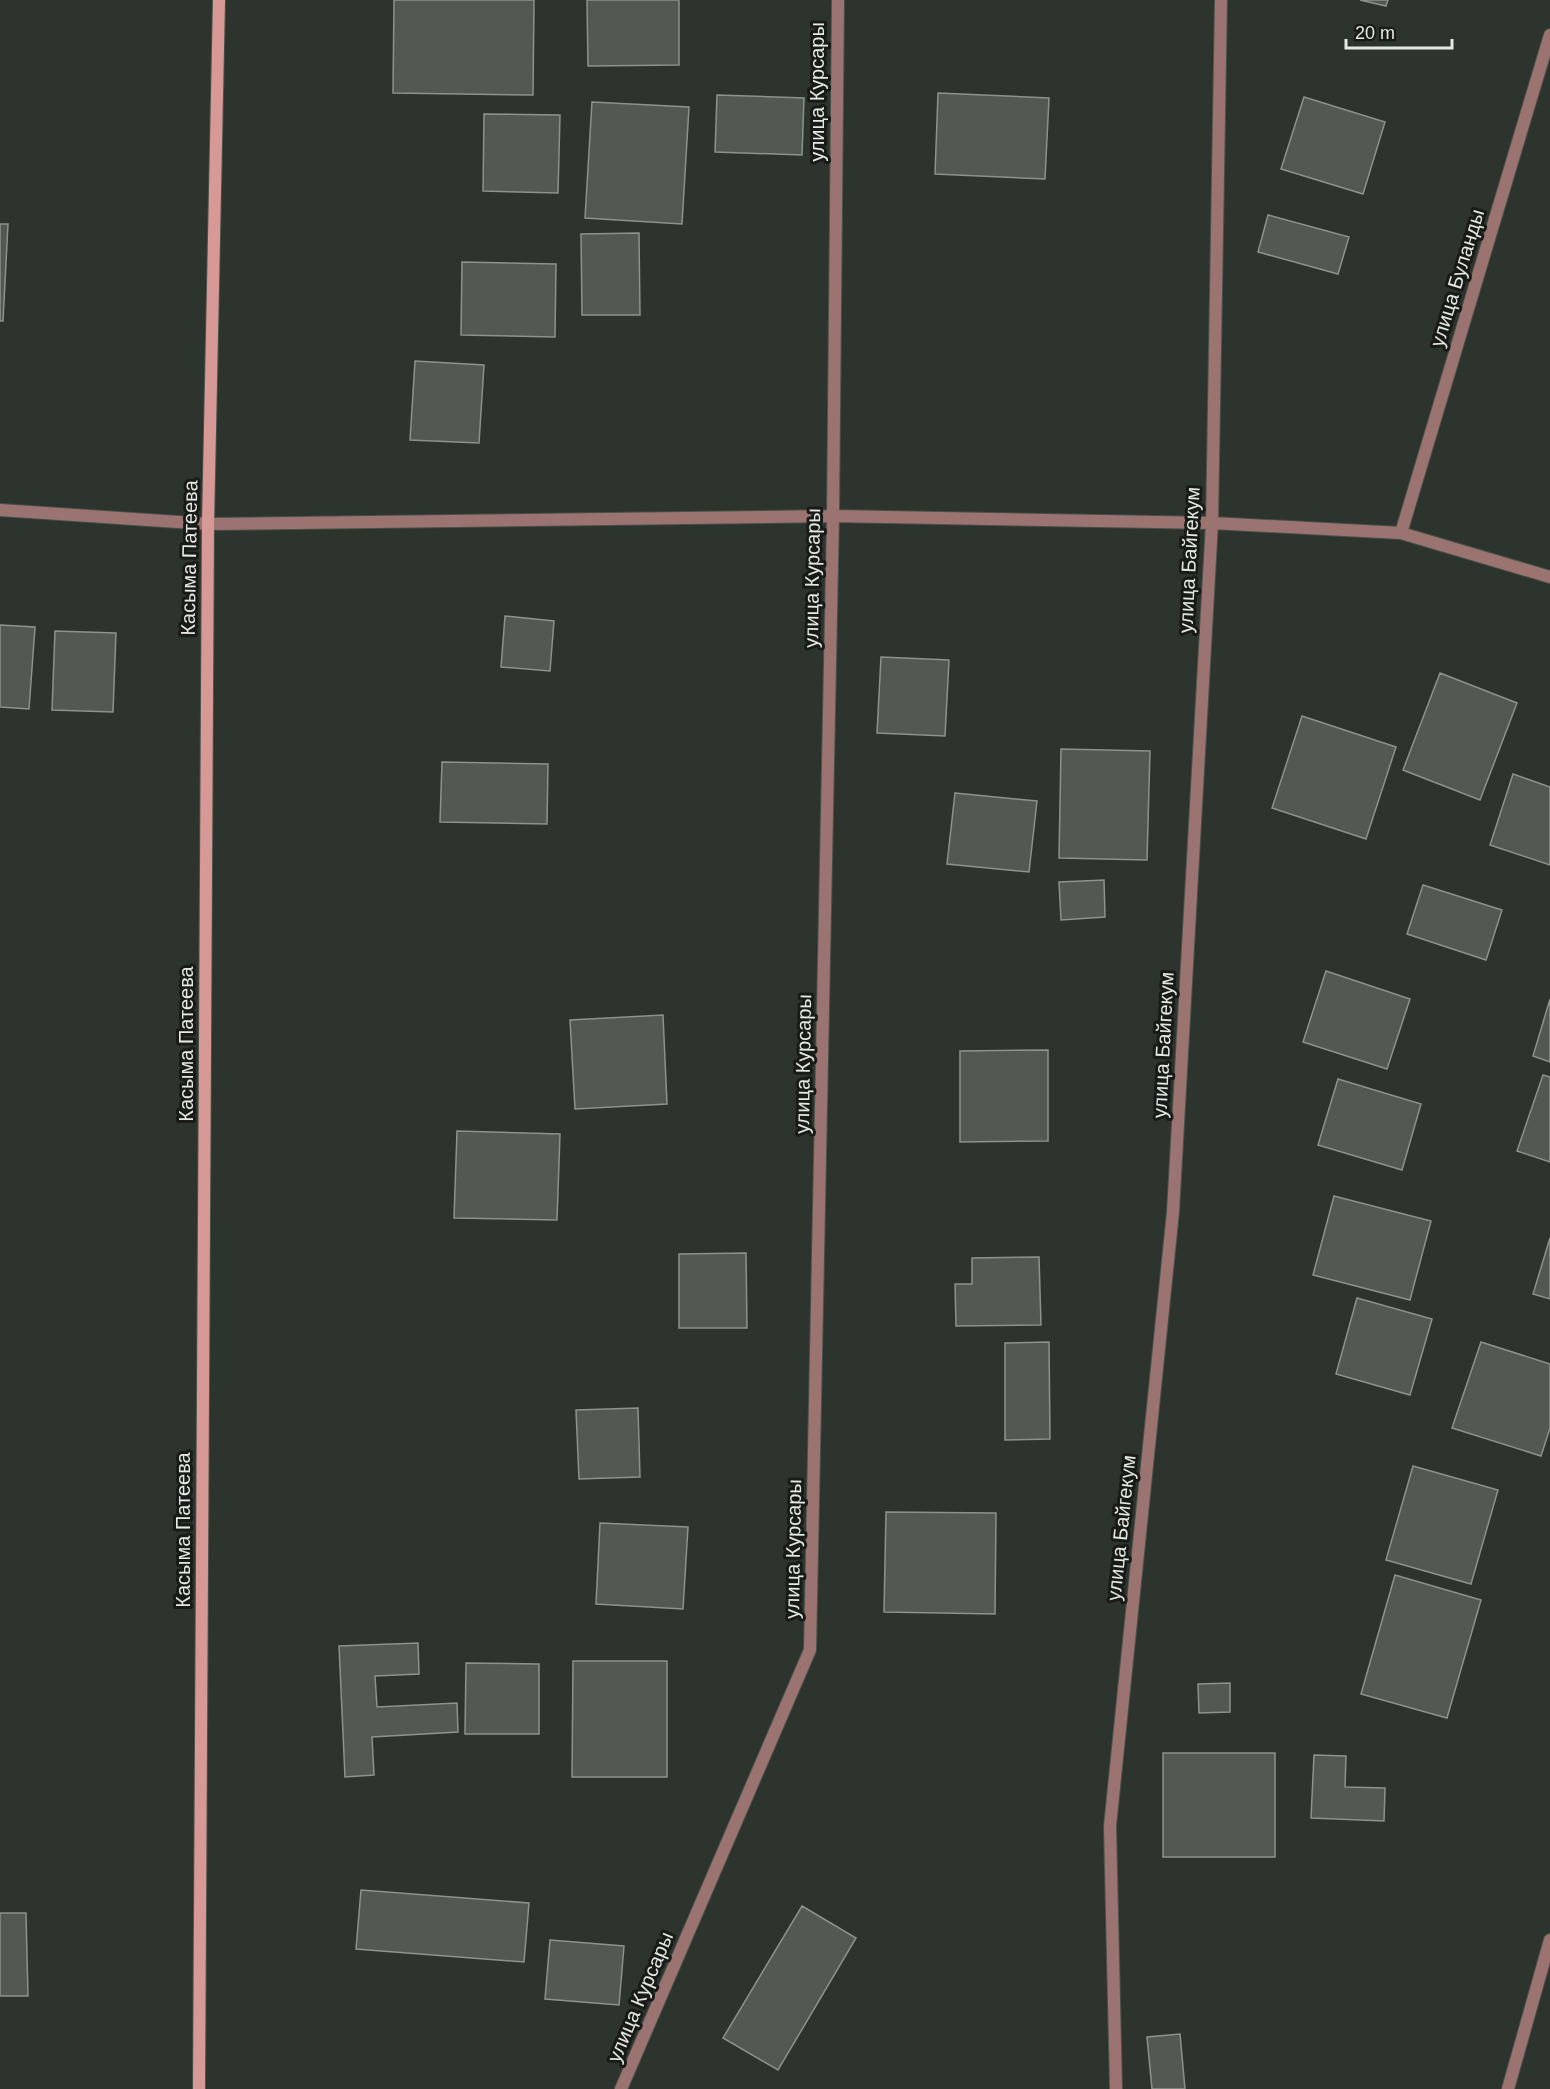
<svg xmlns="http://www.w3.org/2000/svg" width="1550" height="2089" font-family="Arial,sans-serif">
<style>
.building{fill:#525951;stroke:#8b938a;stroke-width:1.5}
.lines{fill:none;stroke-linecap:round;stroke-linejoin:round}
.street-casing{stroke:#4a514a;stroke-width:14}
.secondary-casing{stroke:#4a514a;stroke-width:14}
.street{stroke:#9b7472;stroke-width:12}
.secondary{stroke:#d79996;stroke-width:12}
.labels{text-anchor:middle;stroke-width:6;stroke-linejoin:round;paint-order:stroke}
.street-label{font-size:20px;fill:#e5e9e4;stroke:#181b17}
</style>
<rect width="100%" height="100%" fill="#2d342d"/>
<path class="building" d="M394,0h140l-1,95 -140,-2z
M587,0h92v65l-91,1z
M1360,0h28l-2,6z
M938,93l111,5 -4,81 -110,-5z
M717,95l87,3 -2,57 -87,-3z
M1304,97l81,25 -22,72 -82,-25z
M592,102l97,5 -7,117 -97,-6z
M484,114l76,1 -2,78 -75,-2z
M1268,215l81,22 -11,37 -80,-22z
M0,224h8l-5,97h-3z
M639,233l1,82h-58l-1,-81z
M462,262l94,2 -1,73 -94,-2z
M415,361l69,4 -5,78 -69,-3z
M505,616l49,5 -4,50 -49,-4z
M0,625l35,2 -6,82 -29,-2z
M55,631l61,2 -3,79 -61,-2z
M881,657l68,3 -4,76 -68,-3z
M1440,673l77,30 -37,97 -77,-30z
M1302,716l94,31 -30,92 -94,-31z
M1061,749l89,2 -3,109 -88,-2z
M442,762l106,2 -1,60 -107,-2z
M1513,774l37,13v78l-60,-20z
M955,793l82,8 -8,71 -82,-8z
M1104,880l1,37 -44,3 -2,-38z
M1423,885l79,25 -16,50 -79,-26z
M1326,971l84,28 -23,70 -84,-27z
M1550,999v63l-17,-6z
M663,1015l4,89 -92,5 -5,-89z
M1048,1050v91l-88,1v-91z
M1543,1075l7,2v85l-33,-11z
M1338,1079l83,25 -19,66 -84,-25z
M457,1131l103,3 -3,86 -103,-2z
M1334,1196l97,25 -21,79 -97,-25z
M1550,1238v61l-17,-5z
M746,1253l1,75h-68v-74z
M1039,1257l2,68 -85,1 -1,-42h17v-26z
M1357,1298l75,21 -22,76 -74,-21z
M1049,1342l1,97 -45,1v-97z
M1481,1342l69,22v64l-9,28 -89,-28z
M638,1408l2,69 -61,2 -3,-69z
M1413,1466l85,24 -27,94 -85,-24z
M886,1512l110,1 -1,101 -111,-2z
M600,1523l88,4 -5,82 -87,-5z
M1395,1575l86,25 -34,118 -86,-24z
M418,1643l1,31 -44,2 2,31 80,-4 1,29 -86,5 2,38 -29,2 -6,-131z
M573,1661h94v116h-95z
M466,1663l73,1v70h-74z
M1230,1683v29l-31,1 -1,-29z
M1163,1753h112v104h-112z
M1314,1755l32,1 -1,31 40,1 -1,33 -73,-3z
M361,1890l168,13 -5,59 -168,-13z
M802,1906l54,32 -78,132 -55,-32z
M0,1913h26l2,83h-28z
M550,1940l74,6 -5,59 -74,-6z
M1180,2034l5,55h-33l-5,-52z"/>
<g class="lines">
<defs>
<path id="street" d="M0,510l208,14 625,-8 379,7 189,10 149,44
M1401,533l149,-498
M621,2089l189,-439 23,-1134 5,-516
M1116,2089l-6,-263 63,-614 39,-689 9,-523
M1508,2089l42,-149"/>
<path id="secondary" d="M199,2089l9,-1565 11,-524"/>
</defs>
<use href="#street" class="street-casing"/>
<use href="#secondary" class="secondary-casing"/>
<use href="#street" class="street"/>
<use href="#secondary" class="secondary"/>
</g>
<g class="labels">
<g class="street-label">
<text transform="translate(817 92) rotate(-90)" y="7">улица Курсары</text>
<text transform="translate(1457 278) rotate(-73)" y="7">улица Буланды</text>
<text transform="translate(189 558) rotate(-89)" y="7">Касыма Патеева</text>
<text transform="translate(1189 560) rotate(-87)" y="7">улица Байгекум</text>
<text transform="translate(812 578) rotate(-89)" y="7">улица Курсары</text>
<text transform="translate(186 1044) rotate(-90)" y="7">Касыма Патеева</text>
<text transform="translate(1163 1045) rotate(-87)" y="7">улица Байгекум</text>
<text transform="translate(803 1064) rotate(-89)" y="7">улица Курсары</text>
<text transform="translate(1121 1528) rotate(-84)" y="7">улица Байгекум</text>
<text transform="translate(183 1530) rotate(-90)" y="7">Касыма Патеева</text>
<text transform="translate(793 1549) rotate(-89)" y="7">улица Курсары</text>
<text transform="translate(640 1997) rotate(-67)" y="7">улица Курсары</text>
</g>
</g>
<path d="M1346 39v9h106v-9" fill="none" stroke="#e5e9e4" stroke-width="3"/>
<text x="1355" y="39" font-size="18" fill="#e5e9e4" stroke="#181b17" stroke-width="4.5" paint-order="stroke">20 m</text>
</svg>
